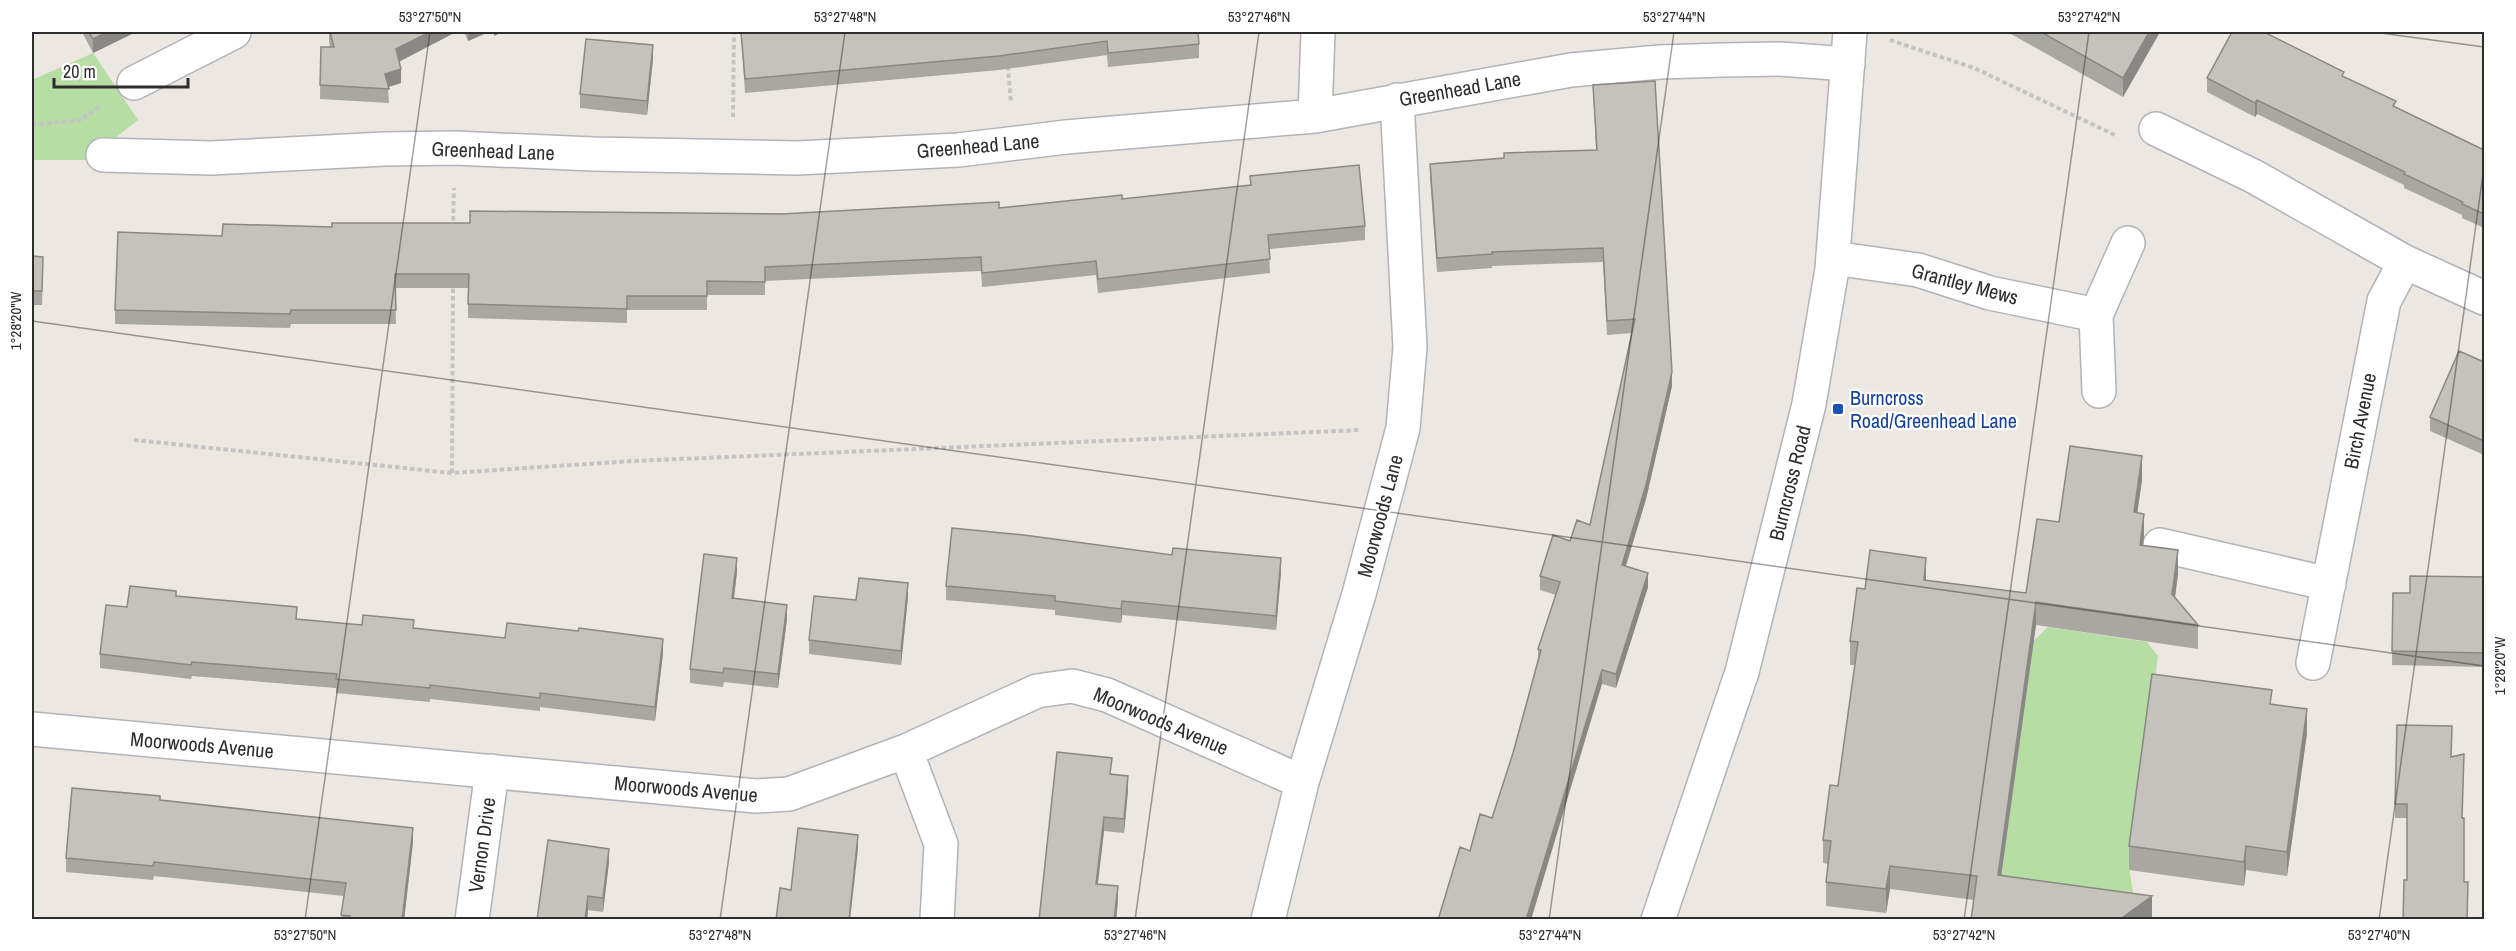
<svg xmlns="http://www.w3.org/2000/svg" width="2516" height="951" font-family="'Archivo Narrow',sans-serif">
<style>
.green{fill:#b6dda3}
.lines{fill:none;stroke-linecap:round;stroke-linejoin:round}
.street-casing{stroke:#b1b2bb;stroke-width:36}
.secondary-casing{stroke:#b1b2bb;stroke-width:36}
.path{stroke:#c4c4c4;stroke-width:4;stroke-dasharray:4.5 3;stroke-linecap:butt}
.street{stroke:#fff;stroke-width:33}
.secondary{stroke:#fff;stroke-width:33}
.wall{fill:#a9a7a2}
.shaded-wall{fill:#8a8884}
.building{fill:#c5c2bc;stroke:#8a8884;stroke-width:1.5}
.ticks{fill:none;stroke:#2d2d2d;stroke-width:1.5;stroke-opacity:0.45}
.transit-dot{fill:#1a4fb4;stroke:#fff;stroke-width:2}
.labels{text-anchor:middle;stroke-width:4.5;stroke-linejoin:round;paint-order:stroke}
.street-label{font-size:20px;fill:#2d2d2d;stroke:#fff}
.transit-label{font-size:20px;fill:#164399;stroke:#fff;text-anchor:start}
.neatline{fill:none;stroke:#2d2d2d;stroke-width:2}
.ticks-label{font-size:15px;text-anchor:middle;fill:#2d2d2d}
</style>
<rect width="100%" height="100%" fill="#ece7e1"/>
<path class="green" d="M93,53l45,67 -51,40h-55v-80z
M2048,627l99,15 11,14 -29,211 5,32 -135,-9 35,-250z"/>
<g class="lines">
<defs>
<path id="street" d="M134,83l100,-51
M1315,116l3,-84
M2156,129l97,47 152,86 79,36
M103,155l108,3 173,-9 70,-1 139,6 204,4 161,-8 108,-13 249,-21 256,-46 89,-8 63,-2 57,-1 68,5
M1833,258l85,12 72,23 106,22
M2099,391l-3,-76 32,-72
M2160,545l169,39
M2313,663l71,-362 21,-39
M32,729l724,67 33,-2 117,-43 131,-60 35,-5 35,9 195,87
M906,751l35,93 -4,76
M472,920l20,-149
M1268,920l34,-138 57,-188 44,-166 7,-81 -13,-247"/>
<path id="secondary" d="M1658,920l84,-248 67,-268 23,-135 18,-237"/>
</defs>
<use href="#street" class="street-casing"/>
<use href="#secondary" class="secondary-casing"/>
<path class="path" d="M1890,40l84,28 143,68
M1008,66l3,37
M733,117l1,-85
M83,118l19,-13
M32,125l51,-5
M453,228l1,-40
M134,440l318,33 181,-12 728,-31
M452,473l1,-189"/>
<use href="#street" class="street"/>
<use href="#secondary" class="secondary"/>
</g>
<path class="wall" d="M82,32h54l-43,21z
M329,32h127l-57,30 2,21 -13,4 1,16 -69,-4 1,-52h9l-1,-6z
M464,32h25l-21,9z
M741,32l458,12v14l-91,9 -1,-12 -108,15 -254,23z
M2011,32h149l-37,65 -112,-63z
M653,59l-6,56 -67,-7v-14z
M2344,77l52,30 88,43v78l-22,-10v-3l-58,-27v-3l-147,-71 -2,3 -48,-25v-14z
M1593,85l79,301 -26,113 -20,67 22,21 -32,101 -14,-4 -132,167 22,-33 21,-65 25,-94v-10l18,-54 -16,-5v-14l30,-35 20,-16 42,-192 -25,2 -4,-73 -111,4v2l-55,4 -7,-94v-14l166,-14z
M1250,176l115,50v14l-96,9 1,24 -172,20 -2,-18 -114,12 -1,-16 -216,10v14h-58v15h-80v13l-159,-5v-30h-73l1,36h-105l-1,4 -175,-4v-14l107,-74 110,-9 667,-19 123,-9 128,-13z
M32,256l11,15 -1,34h-10z
M2484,362v93l-54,-24v-14z
M2142,480l-5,33 7,24 -1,9 35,28 -3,24 23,27v24l-162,-24 -35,250 151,45 -178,-20 -84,-11 -4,24 -60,-7v-24l2,-18 -5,-1v-23l15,-54 17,-121h-5v-24l15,-52 61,-9 100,13 33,-71z
M737,572l-3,26 53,21 -9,69 -54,-6 -1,5 -33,-4v-14z
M1281,572l-5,58 -154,-15 -1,8 -66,-8v-5l-109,-10v-14z
M2484,577v90l-92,-2 1,-72h17z
M176,596l121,23 65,6 52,3 91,10 158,15 -8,68 -115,-14v4l-110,-12v3l-94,-9v-5l-144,-12 -1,3 -91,-11v-14l27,-47z
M908,597l-7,68 -92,-11v-14l47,-40z
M2272,704l35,29 -20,143 -41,-6 -2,16 -115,-16v-24z
M2451,757l11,61 2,64 4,14 -1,24h-64l4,-40v-62h-12v-14z
M1112,774l16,16 -4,43 -20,-2 -6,53 20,16 -2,20h-77z
M160,800l253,42 -9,78h-63l3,-24 -190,-20 -1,4 -87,-8v-14z
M609,862l-6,50 -15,-2 -1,10h-50z"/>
<path class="shaded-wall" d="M107,32h29l-43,21v-14z
M430,32h26l-60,31v-14z
M468,32h21l-21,9z
M494,32h9l-9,4z
M2149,32h11l-37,65v-19z
M653,45v14l-6,56v-14z
M401,69v14l-16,5v-14z
M2257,100v14l-2,3v-14z
M1672,372v14l-26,113 -24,79v-13z
M2142,456v24l-8,56v-24z
M2144,514v23l-4,32v-24z
M2178,550v24l-6,44v-24z
M737,558v14l-5,40v-14z
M1281,558v14l-5,58v-14z
M1926,558v24l-2,-2z
M1648,573v14l-32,101v-14z
M908,583v14l-7,68v-14z
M1122,601v14l-1,8v-14z
M2036,602v23l-38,274v-24z
M787,605v14l-9,69v-14z
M663,639v14l-8,68v-14z
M1602,670v14l-71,236h-5z
M2307,709v24l-20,143v-24z
M1128,776v14l-4,43v-14z
M1104,817v14l-8,66v-13z
M413,828v14l-9,78h-2z
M858,835v14l-8,71h-1z
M2246,846v24l-2,16v-24z
M609,849v13l-6,50v-14z
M1890,866v23l-4,24v-24z
M1118,886v14l-2,20h-2z
M588,896v14l-1,10h-2z
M2152,896v24h-33z"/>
<path class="building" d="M89,32h18l-14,7z
M330,32h100l-34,17 5,20 -16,5 4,15 -69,-4 1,-38h13z
M741,32h457l1,12 -91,9 -1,-12 -108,15 -254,23z
M2041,32h108l-26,46z
M2232,32h32l80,40 -2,4 54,25 -3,5 91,44v64l-22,-10 1,-2 -59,-28 1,-2 -148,-72 -2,3 -48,-25z
M586,39l67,6 -6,56 -67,-7z
M1655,81l17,291 -26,113 -24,80 26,8 -32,101 -14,-4 -76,250h-88l22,-73 10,4 10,-37 12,4 21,-65 28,-103 -3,-1 22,-67 -20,-6 13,-41 17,6 7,-21 13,5 45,-206 -28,2 -4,-73 -111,4v2l-55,4 -7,-94 74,-6v-5l93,-3 -4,-65z
M1359,165l6,61 -97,9 2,24 -172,20 -2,-18 -114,12 -1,-16 -216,10v15l-58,-1v15h-80v13l-159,-5 1,-30h-74l1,36h-105l-1,4 -175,-4 3,-78 104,4 1,-12 109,3v-4h138v-12l311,3 218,-12v6l123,-13v4l129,-14 -1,-9z
M32,256l11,1 -1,34h-10z
M2459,351l25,11v79l-54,-24z
M2070,446l72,10 -8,56 10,2 -4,31 38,5 -6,44 26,31 -162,-23 -38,273 154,21 -33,24h-148l6,-44 -87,-10 -4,23 -60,-7 5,-41 -8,-1 7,-55 8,1 20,-144 -8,-1 7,-53 8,1 5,-39 56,8 -2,22 102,13 11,-74 22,3z
M952,528l72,7 148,20 1,-7 108,10 -5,58 -154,-15 -1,8 -66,-8v-5l-109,-10z
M704,554l33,4 -5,40 55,7 -9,69 -54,-6 -1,5 -33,-4z
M2410,576l74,1v76l-92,-2 1,-58h17z
M859,578l49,5 -7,68 -92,-11 5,-44 42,4z
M130,586l46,5v5l121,11 -1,12 66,6 1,-10 51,5 -1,8 92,10 2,-15 71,8 1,-3 84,11 -8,68 -115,-14v5l-110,-13v3l-94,-9 1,-5 -145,-12 -1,3 -91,-11 6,-49 21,2z
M2152,674l120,16 -2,14 37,5 -20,143 -41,-6 -2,16 -115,-16z
M2397,725l55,1 -1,31 13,-3 -2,64h2v64h4l-1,38h-64l1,-40h3v-76h-12z
M1057,752l55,6 -2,16 18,2 -4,43 -20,-2 -8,67 22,2 -4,34h-75z
M72,788l88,8v4l253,28 -11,92h-53l1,-4 -9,-1 5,-32 -192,-21 -1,4 -87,-8z
M798,828l60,7 -9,85h-73l4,-32 11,2z
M548,840l61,9 -6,49 -15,-2 -3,24h-48z"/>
<path class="ticks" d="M2373,32l111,15M32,321l2452,345M305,920l125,-888M720,920l125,-888M1135,920l124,-888M1549,920l125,-888M1964,920l125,-888M2379,920l105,-753"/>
<rect class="transit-dot" x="1832" y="403" width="12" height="12" rx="3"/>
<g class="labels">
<g class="street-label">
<text transform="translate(1460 89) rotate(-10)" y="7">Greenhead Lane</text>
<text transform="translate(978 146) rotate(-5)" y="7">Greenhead Lane</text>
<text transform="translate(493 151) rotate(2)" y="7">Greenhead Lane</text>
<text transform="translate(1965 284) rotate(15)" y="7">Grantley Mews</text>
<text transform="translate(2360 421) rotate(-79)" y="7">Birch Avenue</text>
<text transform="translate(1790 483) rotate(-76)" y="7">Burncross Road</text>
<text transform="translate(1380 516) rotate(-75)" y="7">Moorwoods Lane</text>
<text transform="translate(1161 721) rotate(23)" y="7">Moorwoods Avenue</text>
<text transform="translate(202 745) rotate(5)" y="7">Moorwoods Avenue</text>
<text transform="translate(686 789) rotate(5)" y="7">Moorwoods Avenue</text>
<text transform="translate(482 845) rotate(-82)" y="7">Vernon Drive</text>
</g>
<g class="transit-label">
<text x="1850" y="405">Burncross<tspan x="1850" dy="23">Road/Greenhead Lane</tspan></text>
</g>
</g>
<rect width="2516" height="951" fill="none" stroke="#ffffff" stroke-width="66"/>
<path d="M54 78v9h134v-9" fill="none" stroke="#2d2d2d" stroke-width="3"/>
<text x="63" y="78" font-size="18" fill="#2d2d2d" stroke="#ffffff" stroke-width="4.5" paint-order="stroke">20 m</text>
<rect x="33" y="33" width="2450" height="885" class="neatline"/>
<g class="ticks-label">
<text x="430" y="22">53°27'50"N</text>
<text x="845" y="22">53°27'48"N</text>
<text x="1259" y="22">53°27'46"N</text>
<text x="1674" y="22">53°27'44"N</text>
<text x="2089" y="22">53°27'42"N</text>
<text transform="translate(16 321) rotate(-90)" y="5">1°28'20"W</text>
<text transform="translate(2500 666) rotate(-90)" y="5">1°28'20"W</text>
<text x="305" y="940">53°27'50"N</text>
<text x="720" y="940">53°27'48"N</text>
<text x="1135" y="940">53°27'46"N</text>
<text x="1550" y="940">53°27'44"N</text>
<text x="1964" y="940">53°27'42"N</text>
<text x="2379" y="940">53°27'40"N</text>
</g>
</svg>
